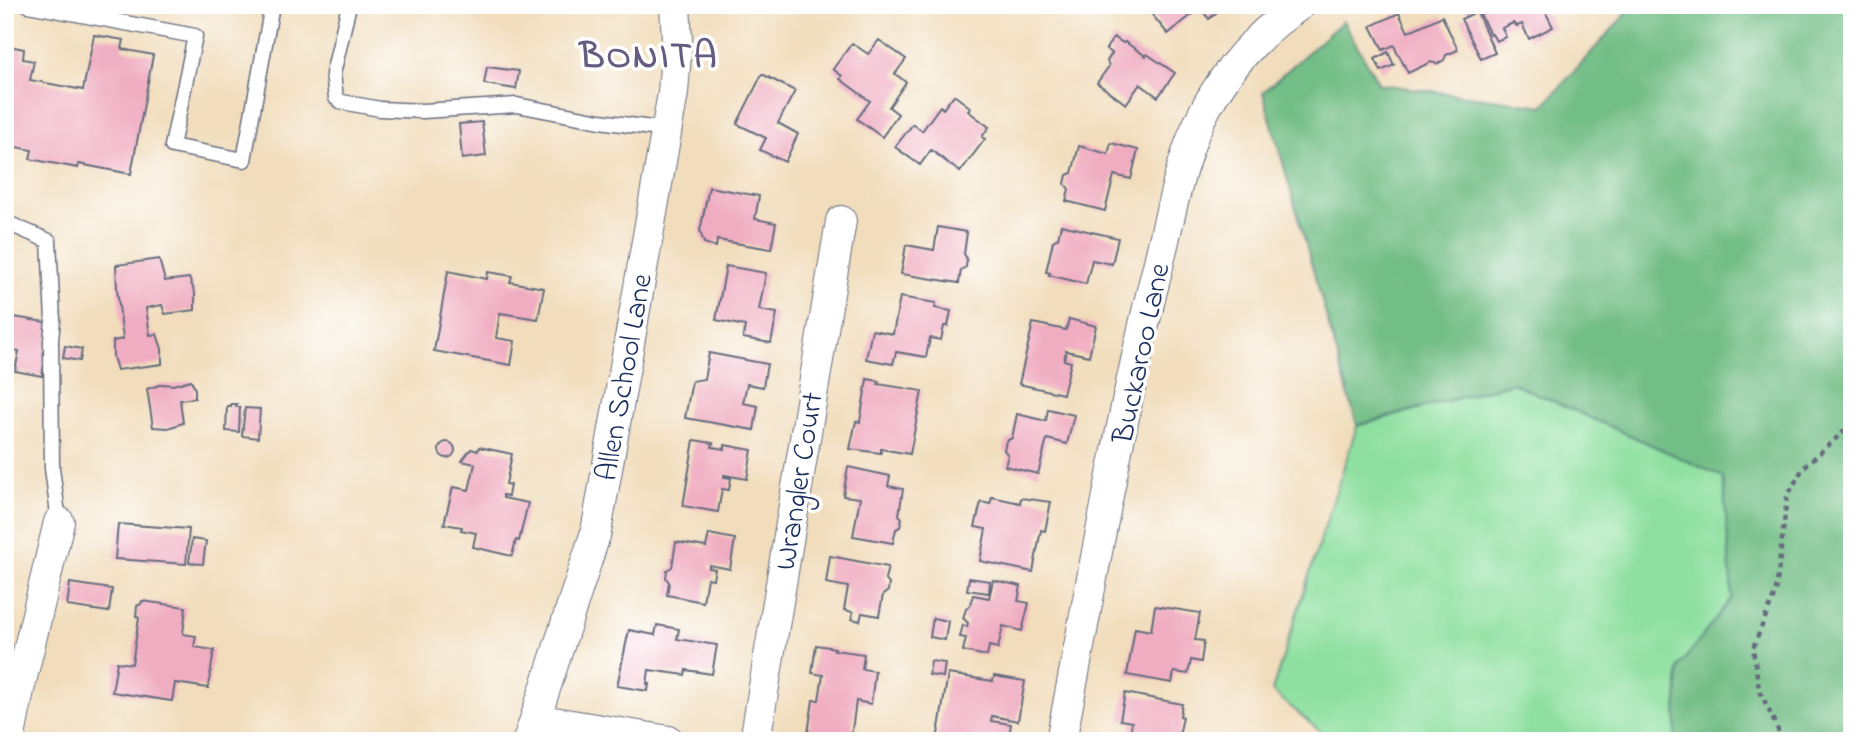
<svg xmlns="http://www.w3.org/2000/svg" width="1857" height="746" font-family="'Indie Flower',sans-serif">
<style>
.green{fill:#8fe0a0;stroke:#55887f;stroke-width:2}
.forest{fill:#73be86;stroke:#477672;stroke-width:2}
.building{fill:#f0adc1}
.lines{fill:none;stroke-linecap:round;stroke-linejoin:round}
.service-casing{stroke:#666c7f;stroke-width:17}
.minor-casing{stroke:#666c7f;stroke-width:32}
.path{stroke:#666c7f;stroke-width:4.5;stroke-dasharray:5 5;stroke-linecap:butt}
.service{stroke:#fff;stroke-width:14}
.minor{stroke:#fff;stroke-width:30}
.labels{text-anchor:middle;stroke-width:7;stroke-linejoin:round;paint-order:stroke}
.street-label{font-size:30px;fill:#1b2f5e;stroke:#fff}
.district-label{font-size:37px;font-weight:bold;letter-spacing:2px;fill:#665b81;stroke:#fff}
</style>
<rect width="100%" height="100%" fill="#fff"/>
<filter id="ink" filterUnits="userSpaceOnUse"><feTurbulence type="fractalNoise" baseFrequency=".0143" numOctaves="2"/><feDisplacementMap in="SourceGraphic" scale="14" xChannelSelector="R" yChannelSelector="G"/><feConvolveMatrix kernelMatrix="1 2 1 2 8 2 1 2 1" color-interpolation-filters="sRGB"/></filter>
<filter id="wash" filterUnits="userSpaceOnUse"><feTurbulence type="fractalNoise" baseFrequency=".00686" numOctaves="4" result="noise"/><feDisplacementMap in="SourceGraphic" scale="28" xChannelSelector="R" yChannelSelector="G"/><feGaussianBlur stdDeviation="1.57" result="paint"/><feColorMatrix in="noise" values="0 0 0 0 0 0 0 0 0 0 0 0 0 0 0 0 0 1.4 0 .05"/><feComposite in="paint" operator="in"/></filter>
<g filter="url(#wash)">
<rect width="100%" height="100%" fill="#f1ddbc"/>
<path class="green" d="M1513,383l211,94 8,120 -53,70 -4,74h-343l-60,-50 85,-265z"/>
<path class="forest" d="M1634,5h218v736h-177l4,-74 53,-70 -9,-120 -210,-94 -156,42 -94,-333 80,-71 36,63 164,22z"/>
<g id="blocks">
<path class="building" d="M1144,5h81l-16,14 -9,-11 -32,26z
M1463,5h79l11,22 -24,12 -7,-15 -5,2 -4,-3 -11,5 4,9 -10,4 -4,-7 -2,1 -13,-28 -11,5z
M1477,12l18,41 -14,6 -20,-40z
M1399,13l9,19 34,-16 16,34 -12,5 -2,5 -7,4 -6,-2 -23,11 -9,-18h-1l-4,-10 -11,5 -12,-24z
M94,35l30,5 -2,9 31,6 -22,119 -52,-10 -1,4 -48,-9 2,-9 -27,-5v-100l19,4 -1,10 11,2 -4,19 53,10z
M1114,37l9,6 2,-1 21,14 1,-2 28,19 -17,24 -18,-13 -14,20 -29,-21 12,-17 -2,-5 5,-8 -6,-4z
M879,40l27,19 -11,15 11,8 -17,25 9,7 -16,23 -25,-18 13,-18 -30,-22 2,-3 -9,-7 19,-26 16,11z
M1388,52l6,13 -13,6 -6,-12z
M487,67l32,4 -3,18 -32,-5z
M762,74l33,17 -17,32 20,11 -13,28 -25,-12 6,-12 -29,-14z
M954,95l17,13 -3,3 21,16 -7,10 3,2 -25,33 -29,-22 -11,15 -25,-18 18,-23 9,7 18,-25 3,3z
M482,122l4,34 -24,3 -3,-35z
M1111,143l27,7 -7,29 -17,-4 -9,36 -39,-10 3,-12 -4,-5 2,-9 5,-2 7,-27 29,8z
M709,187l50,9 -4,23 21,4 -5,26 -54,-9 -1,7 -12,-4 -4,-12z
M1061,225l57,13 -6,26 -20,-4 -6,24 -37,-9 1,-2 -4,-1 7,-31 5,-3z
M938,227l29,5 -3,22 3,5 -1,8 -5,3 -2,13 -58,-9 5,-29 28,5z
M159,259l6,22 24,-3 6,15v17l-30,4 -3,-9 -16,3 4,27 7,-1 5,15v15l-45,6 -4,-14v-15l10,-2 -6,-50 -1,-24z
M726,266l40,7 -7,37 18,3 -6,30 -28,-5 2,-12 -29,-6z
M448,271l39,8 1,-7 24,4 -2,6 34,6 -6,31 -38,-6 -4,25 19,3 -4,24 -77,-14z
M900,297l36,6 -1,5 16,3 -3,15h-4l-3,14 -11,-2 -4,19 -30,-5 -3,12 -27,-5 6,-29 21,4z
M14,317l37,6 -9,53 -27,-5 4,-20 -10,-2z
M1069,319l27,7 -7,30 -23,-5 -2,9 7,2 -8,32 -44,-10 14,-61 33,7z
M65,346l17,3 -2,12 -17,-3z
M709,353l58,11 -4,23 -16,-3 -4,19 15,3 -4,24 -69,-12 7,-37 12,-2z
M867,379l12,2 -1,3 44,7 -12,63 -29,-5v4l-31,-4 6,-28 4,1z
M191,380l4,9v9l-15,2 3,23 -15,5 -15,-1 -6,-38 15,-5 11,1z
M231,404h6l-1,3h4l-1,25 -13,-1 1,-25h4z
M245,408l15,1 -2,29 -16,-2z
M1048,409l26,6 -7,29 -20,-5 -9,35 -33,-8 3,-11 -4,-5 2,-9 6,-3 5,-24 29,7z
M694,440l19,3 -1,4 13,2v-4l27,5 -5,29 -23,-4v2l7,1 -2,12 -7,-1 -4,23 -35,-6z
M439 450a8 8 0 1 1 16 0a8 8 0 1 1-16 0Z
M479,447l33,7 -6,30 4,1 -2,11 -5,-1v3l25,5 -9,38 -3,-1 -4,16 -39,-9 3,-14 -15,-3 1,-3 -18,-3 9,-37 16,3 6,-26 -13,-3 9,-12 7,2z
M848,467l42,9 -2,10 15,3 -4,26 3,3 -2,9 -4,2 -3,14 -40,-7 7,-38 -17,-2z
M992,497l28,6 1,-5 30,4 -6,29 -4,-1 -8,42 -53,-11 6,-32 -11,-2 6,-25 9,2z
M118,524l71,5 -3,35 -71,-5z
M709,534l26,5 -5,30 -21,-4v3l6,1 -2,10 -6,-1 -4,24 -36,-7 2,-13 -3,-4 1,-8 5,-3 4,-25 30,5z
M192,539l14,2 -3,23 -14,-1z
M830,556l58,11 -3,12 4,5 -1,7 -5,4 -4,21 -17,-3 -2,8 -8,-2 1,-7 -9,-2 4,-23 -22,-4z
M969,578l21,3 -1,12 -22,-3z
M993,580l28,6 -3,15 11,2 -7,28 -19,-5 -5,22 -9,-2 -2,10 -24,-5 3,-13 -6,-1 3,-12 4,2 1,-4 -5,-5 3,-9 4,-4 3,-10 16,3z
M70,583l42,6 -3,23 -42,-6z
M142,601l44,6 -3,27 13,2 -2,11 20,3 -6,38 -33,-5 -3,18 -60,-9 5,-30 15,2 7,-46 -3,-2 1,-10 4,-2z
M1155,606l45,7 -5,27 9,1 -3,21 -10,-2 -3,14 -14,-2 -2,11 -45,-8 8,-47 16,3z
M933,618l15,3 -3,19 -15,-3z
M657,625l22,4 -2,10 40,6 -5,29 -26,-4 -1,5 -36,-5 -2,14h2l-1,7 -31,-5 12,-56 26,5z
M816,645l19,3 -1,2 30,4 -2,15 13,2 -4,33 -15,-3 -5,37 -43,-5 5,-33h6l4,-25 -11,-2z
M931,661l14,2 -2,14 -14,-2z
M948,674l45,7 1,-5 31,5 -7,40 -26,-5 -1,5 20,3 -3,17 -71,-1z
M1125,693l57,11 -2,12 3,1 -5,24h-49l3,-19 -12,-2z"/>
</g>
</g>
<g filter="url(#ink)">
<use href="#blocks" fill-opacity="0" stroke="#666c7f" stroke-width="2"/>
<g class="lines">
<defs>
<path id="service" d="M28,5l167,31 -23,110 72,14 28,-155
M349,5l-16,69 3,24 6,4 38,7 43,2 94,-6 83,16 66,9
M5,222l44,19 4,79 -2,20 1,128 7,54"/>
<path id="minor" d="M535,719l134,22
M9,741l10,-51 40,-168
M528,741l68,-209 77,-439 4,-53 -2,-35
M755,741l86,-520
M1061,741c30,-155 57,-310 94,-463 14,-54 25,-124 52,-172 23,-41 54,-75 93,-101"/>
</defs>
<use href="#service" class="service-casing"/>
<use href="#minor" class="minor-casing"/>
<path class="path" d="M1783,741l-24,-52 -6,-41 23,-57 11,-94 16,-29 49,-44"/>
<use href="#service" class="service"/>
<use href="#minor" class="minor"/>
</g>
</g>
<g class="labels">
<g class="street-label">
<text transform="translate(1140 353) rotate(-78)" y="10">Buckaroo Lane</text>
<text transform="translate(623 377) rotate(-80)" y="10">Allen School Lane</text>
<text transform="translate(798 481) rotate(-81)" y="10">Wrangler Court</text>
</g>
<g class="district-label">
<text x="649" y="67">BONITA</text>
</g>
</g>
<rect width="1857" height="746" fill="none" stroke="#fff" stroke-width="28"/>
</svg>
